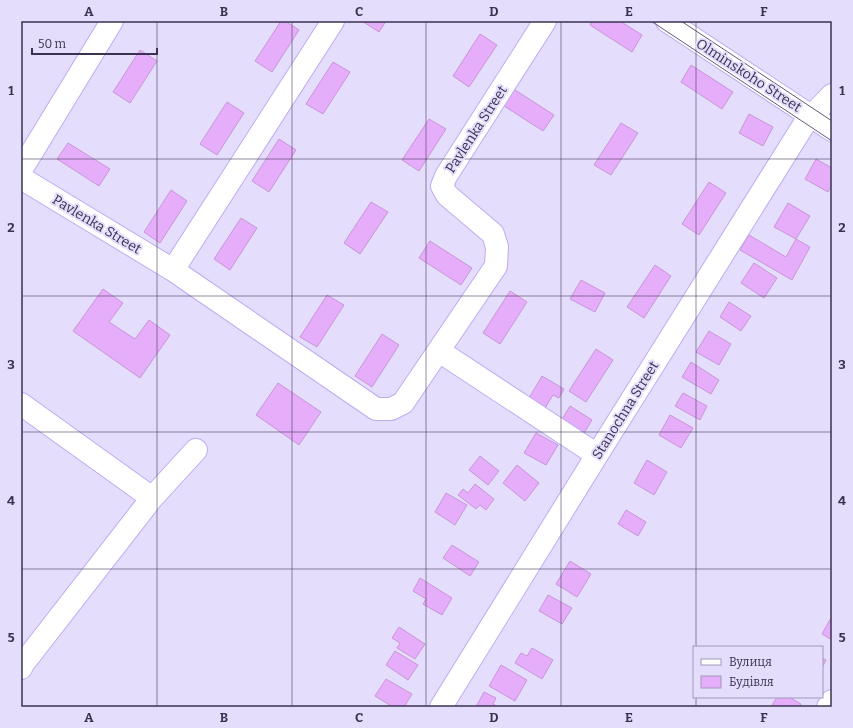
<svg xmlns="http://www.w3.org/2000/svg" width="853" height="728" font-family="Bitter,serif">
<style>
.building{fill:#e6adfa;stroke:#c796d7}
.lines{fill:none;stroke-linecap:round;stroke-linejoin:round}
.minor-casing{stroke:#bfaaf3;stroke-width:24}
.minor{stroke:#fff;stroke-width:22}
.tram{stroke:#635a79;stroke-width:1}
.grid{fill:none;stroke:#3b3250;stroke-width:1;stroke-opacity:0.55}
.labels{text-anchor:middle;stroke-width:4;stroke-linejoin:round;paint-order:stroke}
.street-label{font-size:14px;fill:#3b3250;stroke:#e5ddfc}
.neatline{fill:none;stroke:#3b3250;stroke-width:1.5}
.grid-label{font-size:13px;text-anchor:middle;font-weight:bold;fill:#3b3250}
</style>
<rect width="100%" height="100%" fill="#e5ddfc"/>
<path class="building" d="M281,21h4l14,9 -27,42 -17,-11z
M362,21h24l-7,11z
M592,21h28l22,14 -10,17 -42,-27z
M480,34l17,11 -28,42 -16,-11z
M140,50l17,11 -27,42 -17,-11z
M333,62l17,10 -27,42 -17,-10z
M691,65l42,27 -11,17 -41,-27z
M512,88l42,27 -11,16 -42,-27z
M227,102l17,11 -27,42 -17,-11z
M749,114l24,13 -10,19 -24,-13z
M429,119l17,10 -27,42 -17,-11z
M621,123l17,10 -27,42 -17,-10z
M279,139l17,11 -27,42 -17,-11z
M68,143l42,26 -11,17 -42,-27z
M816,159l16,9v16l-4,8 -23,-13z
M709,182l17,11 -27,42 -17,-11z
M171,190l16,11 -27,42 -16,-11z
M371,202l17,10 -28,42 -16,-11z
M788,203l22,13 -14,23 -22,-12z
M241,218l16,10 -27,42 -16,-11z
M749,235l37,22 10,-18 14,8 -18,33 -52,-30z
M430,241l42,27 -11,17 -42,-27z
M754,263l23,15 -13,20 -23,-15z
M655,265l16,11 -27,42 -17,-11z
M581,280l24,13 -10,19 -25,-13z
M103,289l20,14 -14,19 26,17 14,-19 21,15 -30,43 -67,-47z
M510,291l17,11 -27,42 -17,-11z
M327,295l17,10 -27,42 -17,-10z
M729,302l22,14 -10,15 -21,-14z
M709,331l22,13 -12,21 -23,-13z
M382,334l17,11 -27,42 -17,-11z
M596,349l17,11 -27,42 -17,-11z
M691,362l28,18 -8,14 -29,-17z
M542,376l22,13 -5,9 -6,-3 -8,13 -16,-10z
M278,383l43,29 -22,33 -43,-30z
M683,393l24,13 -7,14 -25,-14z
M570,406l22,14 -11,18 -22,-14z
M670,415l23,13 -12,20 -22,-13z
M536,433l22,12 -12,20 -22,-12z
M480,456l19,15 -11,14 -19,-15z
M647,460l20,12 -13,23 -20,-12z
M517,465l22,18 -14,18 -22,-18z
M475,484l19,15 -8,11 -6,-5 -4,4 -18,-14 5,-6 5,4z
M446,493l21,12 -12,20 -20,-13z
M626,510l20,12 -8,14 -20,-12z
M452,545l27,17 -9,14 -27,-18z
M570,561l21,13 -14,23 -21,-13z
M420,578l32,20 -10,17 -19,-11 3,-5 -13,-8z
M548,595l24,13 -10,16 -23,-13z
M832,616v24l-10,-6z
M399,627l26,17 -10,15 -18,-11 3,-5 -8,-5z
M532,648l21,12 -11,19 -27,-16 6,-10 6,3z
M395,651l23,14 -10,15 -22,-15z
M822,658l4,2 -4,8z
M501,665l26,15 -12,21 -26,-15z
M386,679l26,15 -8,13h-11l-18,-11z
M484,692l12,6 -3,6 5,3h-22z
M777,697h12l12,7 -1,3h-29z"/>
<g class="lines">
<defs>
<path id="minor" d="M667,21l165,109
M21,170l91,-149
M21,178l152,92 203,139h15l12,-6 93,-137 1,-19 -4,-13 -46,-39 -5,-9 4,-10 99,-155
M173,270l160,-249
M439,351l158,104
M21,404l131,94
M21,668l2,-4 129,-166 44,-48
M441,707l156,-252 208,-332 27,-28
M828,707l4,-6"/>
</defs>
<use href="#minor" class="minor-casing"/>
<use href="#minor" class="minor"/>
<path class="tram" d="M651,21l181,120
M681,21l151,100"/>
</g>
<path class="grid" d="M157,21v686M292,21v686M426,21v686M561,21v686M696,21v626M21,159h811M21,296h811M21,432h811M21,569h811M696,697v10"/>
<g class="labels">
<g class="street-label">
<text transform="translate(749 75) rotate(33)" y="5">Olminskoho Street</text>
<text transform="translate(476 129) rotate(-57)" y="5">Pavlenka Street</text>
<text transform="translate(97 224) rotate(31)" y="5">Pavlenka Street</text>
<text transform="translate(625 410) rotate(-58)" y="5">Stanochna Street</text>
</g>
</g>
<rect width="853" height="728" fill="none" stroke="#e5ddfc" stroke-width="44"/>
<rect x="693" y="646" width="130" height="52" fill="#e5ddfc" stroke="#a199b7"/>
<rect x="701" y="659" width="20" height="6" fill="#ffffff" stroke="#a199b7"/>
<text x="729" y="666" font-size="12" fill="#3b3250">Вулиця</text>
<rect x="701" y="676" width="20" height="12" fill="#e6adfa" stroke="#a199b7"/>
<text x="729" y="686" font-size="12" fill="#3b3250">Будівля</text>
<path d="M32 48v6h125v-6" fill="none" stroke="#3b3250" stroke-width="2"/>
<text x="38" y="48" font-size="12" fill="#3b3250" stroke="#e5ddfc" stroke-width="3" paint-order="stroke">50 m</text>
<rect x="22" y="22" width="809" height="684" class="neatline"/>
<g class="grid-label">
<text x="89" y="16">A</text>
<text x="224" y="16">B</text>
<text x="359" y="16">C</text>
<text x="494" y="16">D</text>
<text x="629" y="16">E</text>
<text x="764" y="16">F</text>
<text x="11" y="95">1</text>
<text x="842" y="95">1</text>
<text x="11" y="232">2</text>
<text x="842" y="232">2</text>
<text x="11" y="369">3</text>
<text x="842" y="369">3</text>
<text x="11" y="505">4</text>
<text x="842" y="505">4</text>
<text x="11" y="642">5</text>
<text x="842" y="642">5</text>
<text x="89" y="722">A</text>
<text x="224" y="722">B</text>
<text x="359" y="722">C</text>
<text x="494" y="722">D</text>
<text x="629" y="722">E</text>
<text x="764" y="722">F</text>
</g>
</svg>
